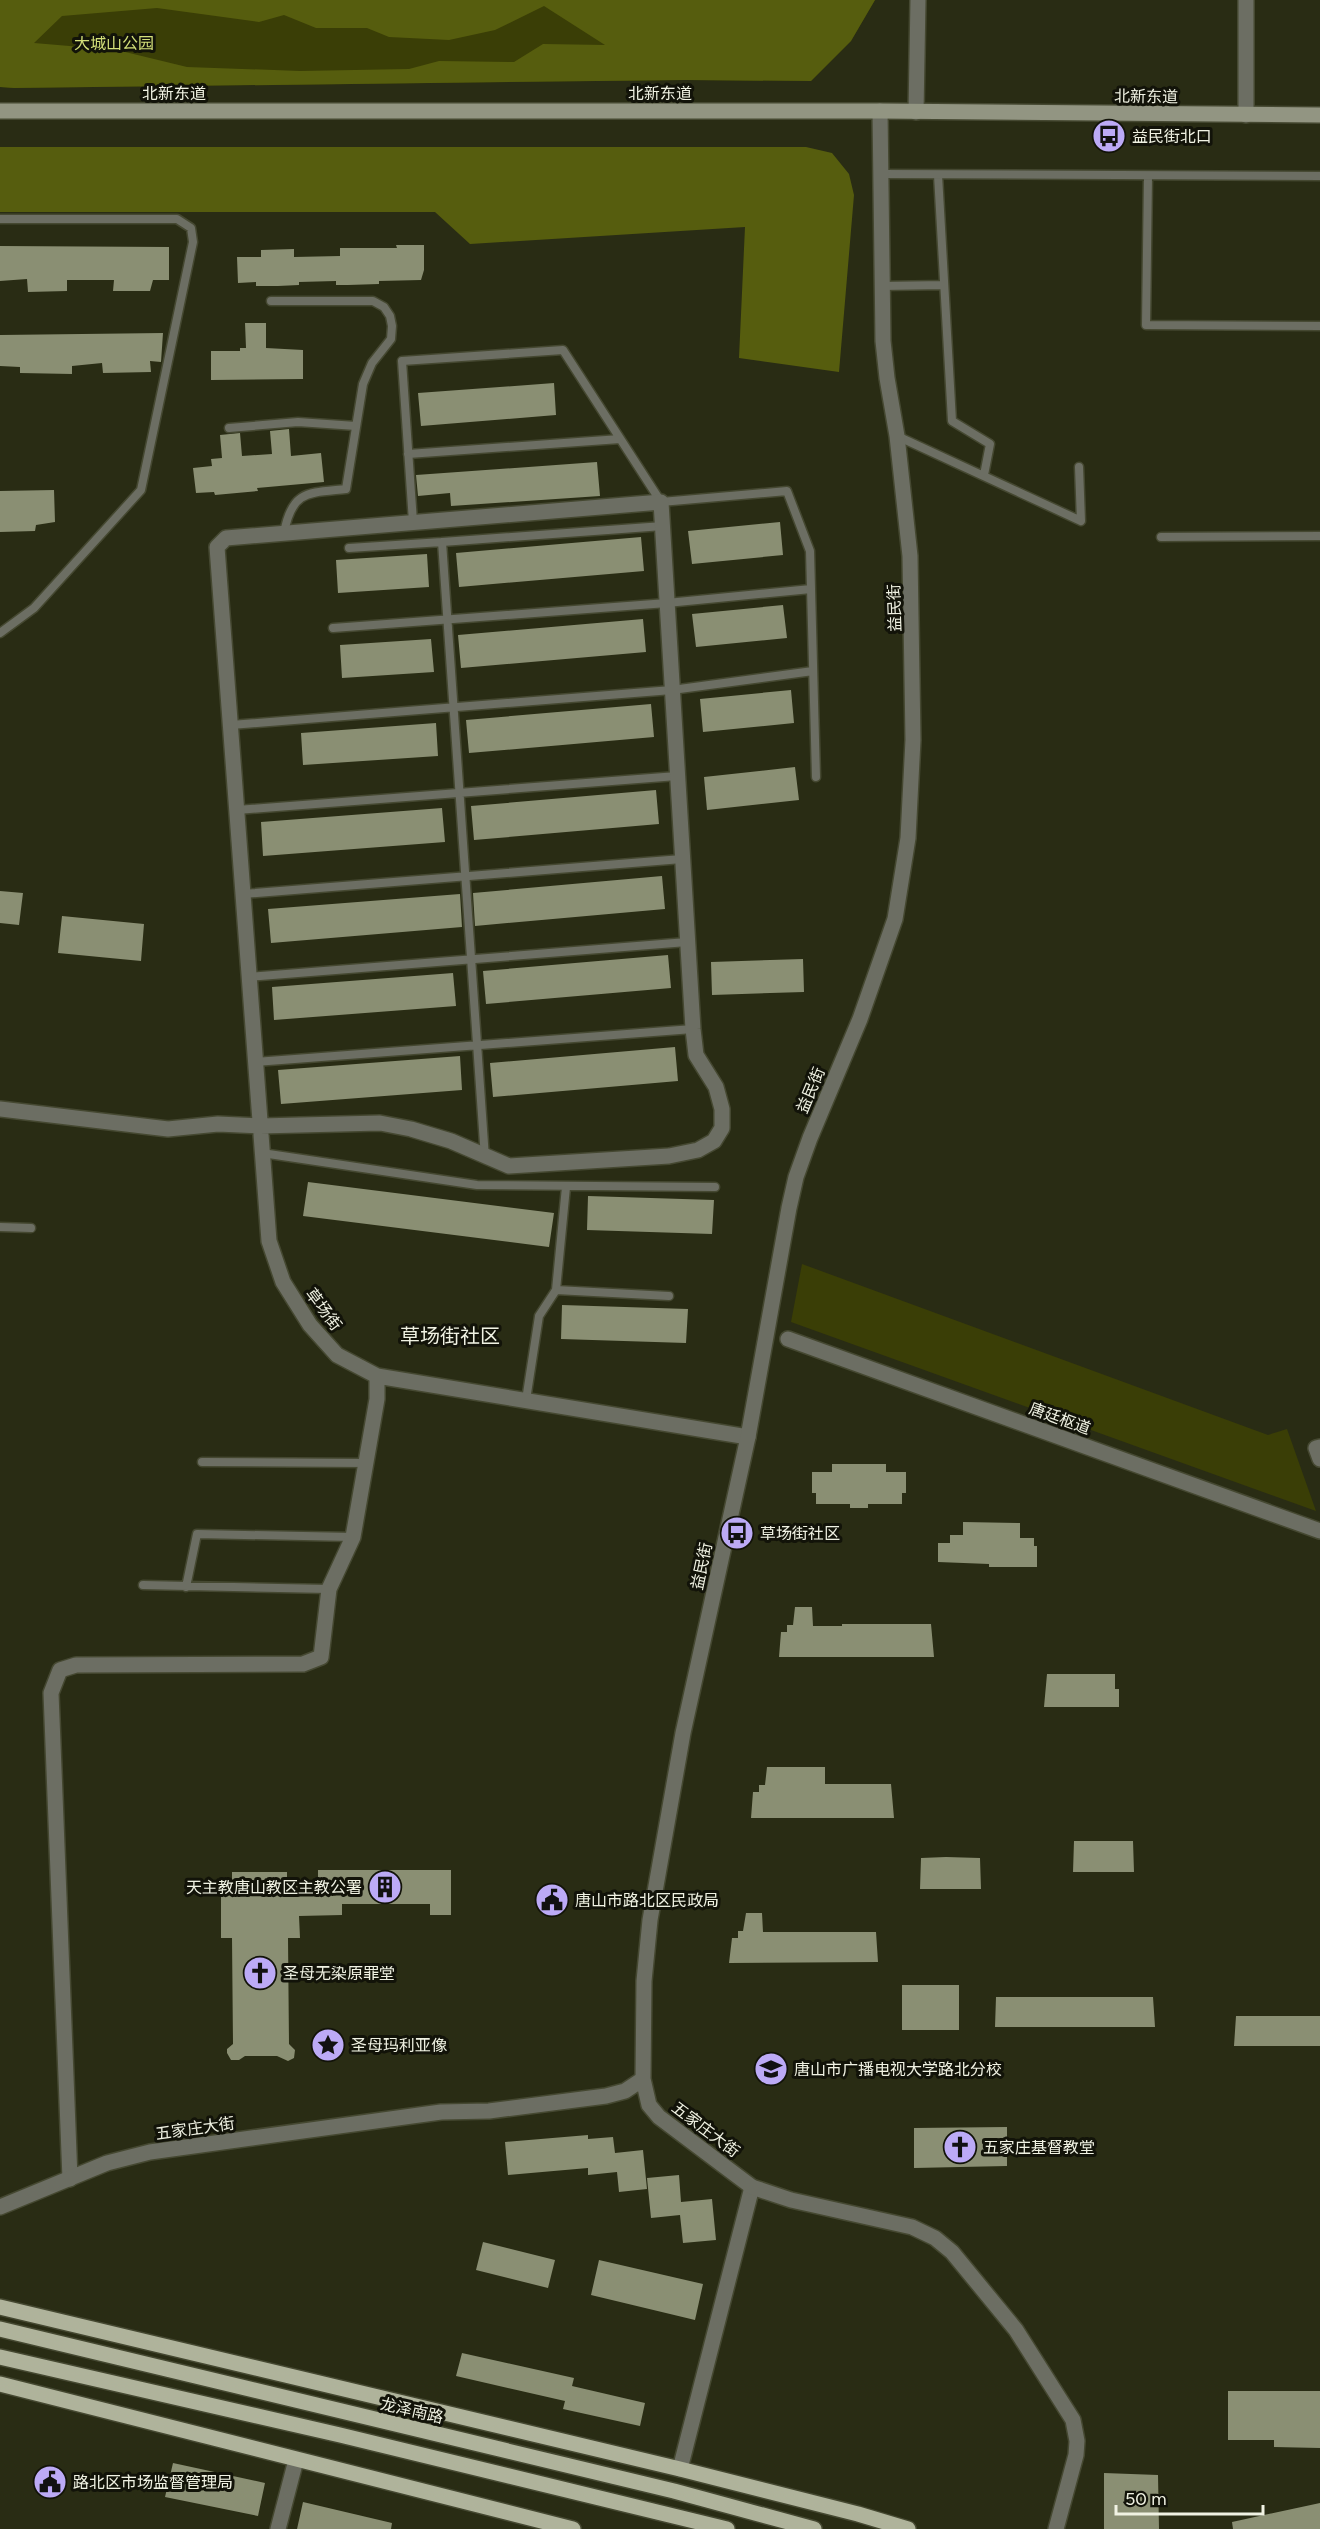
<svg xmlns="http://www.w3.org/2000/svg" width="1320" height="2529" font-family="Figtree,'Noto Sans SC',sans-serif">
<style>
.green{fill:#3a3e06}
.forest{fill:#565d0e;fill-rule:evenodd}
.building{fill:#8a8f73}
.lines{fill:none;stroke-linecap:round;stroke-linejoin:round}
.service-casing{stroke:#454831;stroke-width:11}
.minor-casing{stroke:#454831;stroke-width:18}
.tertiary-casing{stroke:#454831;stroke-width:18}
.secondary-casing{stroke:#454831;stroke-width:18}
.primary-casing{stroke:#454831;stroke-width:18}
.service{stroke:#6c6e63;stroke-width:8}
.minor{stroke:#6c6e63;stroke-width:15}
.tertiary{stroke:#6c6e63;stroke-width:15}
.secondary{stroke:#929582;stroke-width:15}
.primary{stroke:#afb39b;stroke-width:15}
.labels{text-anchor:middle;stroke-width:6;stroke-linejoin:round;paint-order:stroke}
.park-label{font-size:16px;fill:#d3df79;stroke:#121309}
.street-label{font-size:16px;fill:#f0f2e3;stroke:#121309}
.poi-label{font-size:16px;fill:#f0f2e3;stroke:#121309;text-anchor:start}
.quarter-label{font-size:20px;fill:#f0f2e3;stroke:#121309}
</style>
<rect width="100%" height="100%" fill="#292c14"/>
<path class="green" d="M0,0h875l-24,41 -40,40 -126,-1 -671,8 -14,-1z
M802,1264l466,171 19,-6 29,82 -525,-189z"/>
<path class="forest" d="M0,0h875l-24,41 -40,40 -126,-1 -671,8 -14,-1zM544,6l61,39 -62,-1 -29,18 -75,-1 -30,8 -109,2 -113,-4 -70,-17 -83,-7 28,-27 95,-8 102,14 25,-7 32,13h51l22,9 60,3 46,-10z
M0,147h806l26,6 17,21 5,21 -15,177 -100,-14 6,-131 -275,17 -35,-32h-435z"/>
<path class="building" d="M396,245h28v25l-3,10 -42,1v3l-31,1h-12v-4l-37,1v3l-21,1h-22v-4l-18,1 -1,-26h24v-7l33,-1v8l46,-1v-8h57z
M0,246l169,1v33h-16l-3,11h-37l1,-11h-47v11l-39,1 -1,-13 -27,2z
M245,323h21v25l37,2v29l-92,1v-29h29v-3h6z
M163,333l-2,29 -11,-1 1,11 -48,1 -1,-10 -30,3v8l-52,-1v-6l-20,-1v-31z
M554,383l2,32 -135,11 -3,-33z
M289,429l2,27 30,-3 3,29 -67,6 1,3 -43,4 -1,-3 -18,1 -3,-25 19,-2 -1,-7 11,-1 -2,-23 20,-2 2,23 30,-2 -2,-23z
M597,462l3,34 -149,10 -1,-13 -32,3 -2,-21z
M54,490l1,32 -19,3 -1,6 -35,1v-41z
M780,522l3,33 -91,9 -4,-33z
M641,537l3,34 -185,16 -3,-34z
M427,554l2,33 -91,6 -2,-33z
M783,605l4,33 -91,9 -4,-33z
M643,619l3,33 -185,16 -3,-33z
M431,639l3,33 -92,6 -2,-33z
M791,690l3,33 -91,9 -3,-33z
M651,704l3,33 -185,16 -3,-33z
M436,723l2,33 -135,9 -2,-32z
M795,767l4,33 -92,10 -3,-33z
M656,790l3,34 -185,16 -3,-34z
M442,808l3,34 -182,14 -2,-34z
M662,876l3,33 -190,17 -2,-33z
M0,891l23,2 -4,32 -19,-2z
M460,894l2,33 -191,16 -3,-34z
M62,916l82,8 -3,37 -83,-8z
M668,955l3,33 -185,16 -3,-33z
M803,959l1,33 -92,3 -1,-33z
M453,973l3,33 -182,14 -2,-33z
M675,1047l3,34 -185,16 -3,-34z
M460,1056l2,34 -181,14 -3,-34z
M308,1182l246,31 -5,34 -246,-31z
M588,1196l126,4 -2,34 -125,-4z
M562,1305l126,4 -2,34 -125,-4z
M832,1464h54v8h20v21h-4v11h-34v4h-18v-4h-34v-11h-4v-21h20z
M963,1522l57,1v15h14v8h3v21h-48v-3l-51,-2v-19h12v-8h13z
M795,1607h17l1,19h29v-2h89l3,33h-155l2,-25h6v-7h6z
M1047,1674h68v15h4v18h-75z
M767,1767h58v17h66l3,34h-143l2,-26h6v-7h6z
M1074,1841h59l1,31h-61z
M946,1857l34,1 1,31h-61l1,-31z
M318,1870h133v45h-21v-11h-88v11l-43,1 1,22h-12l1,106 6,6 -1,8 -6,3 -11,-5h-32l-6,4h-8l-4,-7v-4l6,-5 -1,-106h-11v-52h11v-14h55v14h31z
M746,1913h16l1,19h113l2,30 -149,1 3,-25h6v-7h5z
M902,1985h57v45h-57z
M996,1997h157l2,30h-160z
M1236,2016h84v30h-86z
M1007,2127v39l-93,2v-40z
M588,2135v4l25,-2 2,16 28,-3 4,39 -28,3 -2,-20 -29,3v-7l-80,7 -3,-33z
M679,2175l2,27 31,-3 4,41 -33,3 -3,-28 -29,3 -4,-40z
M483,2242l72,18 -7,28 -72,-18z
M599,2260l104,24 -8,36 -104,-25z
M462,2353l112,25 -2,8 73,17 -5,23 -77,-17 2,-8 -109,-25z
M1228,2391h92v57l-46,-1v-7h-46z
M173,2463l92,20 -7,33 -93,-19z
M1104,2473l54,2 1,54h-55z
M303,2502l89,21 -1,6h-94z
M1320,2503v26h-87l-1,-7z"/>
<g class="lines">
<defs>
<path id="service" d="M881,174l439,2
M938,175l14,246 38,23 -6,31
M1148,176l-2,149 174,1
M0,219h177l14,9 2,14 -52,248 -107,118 -34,25
M881,286l63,-1
M271,301h102l11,6 6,9 2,10 -1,13 -19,24 -9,21 -17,105c-38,4 -54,1 -62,44
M229,428l69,-6 58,4
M897,436l184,85 -2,-54
M408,454l212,-15
M413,522l-11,-161 161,-11 98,152 126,-11 23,60 6,226
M1161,537l159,-1
M349,548l93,-6
M333,628l334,-25 144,-14
M231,725l441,-35 141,-19
M237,810l440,-34
M243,894l439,-35
M249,977l438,-35
M255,1062l438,-33
M262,1153l215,32 238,2
M485,1158l-43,-616 221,-16
M0,1227l31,1
M556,1290l113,6
M526,1400l13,-84 17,-26 10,-103
M202,1462l164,1
M143,1585l186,4
M186,1587l11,-53 156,3"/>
<path id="minor" d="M1246,0v115
M916,112l2,-112
M0,1109l168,20 50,-5 42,2 120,-3 31,6 40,12 58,25 160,-10 29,-6 16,-9 8,-13v-19l-6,-22 -20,-32 -3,-26 -32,-527 -435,36 -9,9 52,694 14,41 27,43 27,30 40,21 371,61
M788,1339l532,192
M1320,1447l-4,1 4,11
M70,2179l-19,-486 9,-23 16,-5 227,-1 18,-7 8,-68 24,-52 24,-138v-23
M680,2469l72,-282
M278,2529l18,-69"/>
<path id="tertiary" d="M880,111l3,230 4,37 10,58 13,120 3,184 -5,98 -13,81 -35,100 -50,119 -14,39 -7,31 -41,229 -65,296 -33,187 -6,61 -1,98 6,26 10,12 93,70 39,13 121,27 23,11 17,14 64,78 57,90 4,21 -1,14 -20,74
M0,2207l107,-44 43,-11 291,-40 48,-1 117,-15 19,-5 18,-12"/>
<path id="secondary" d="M0,111h880l440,4"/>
<path id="primary" d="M0,2307l680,162 178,45 50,15
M0,2329l674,162 140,38
M0,2357l340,78 387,94
M0,2384l573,145"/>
</defs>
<use href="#service" class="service-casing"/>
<use href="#minor" class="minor-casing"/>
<use href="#tertiary" class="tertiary-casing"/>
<use href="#secondary" class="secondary-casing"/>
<use href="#primary" class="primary-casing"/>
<use href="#service" class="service"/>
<use href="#minor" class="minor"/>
<use href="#tertiary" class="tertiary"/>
<use href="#secondary" class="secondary"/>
<use href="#primary" class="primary"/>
</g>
<defs>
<symbol id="bus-disc" viewBox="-11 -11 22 22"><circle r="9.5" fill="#bcaaf6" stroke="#121309"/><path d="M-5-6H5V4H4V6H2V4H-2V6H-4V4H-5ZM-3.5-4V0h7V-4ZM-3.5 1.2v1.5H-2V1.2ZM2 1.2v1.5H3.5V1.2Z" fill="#111"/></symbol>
<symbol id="building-disc" viewBox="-11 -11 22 22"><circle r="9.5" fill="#bcaaf6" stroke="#121309"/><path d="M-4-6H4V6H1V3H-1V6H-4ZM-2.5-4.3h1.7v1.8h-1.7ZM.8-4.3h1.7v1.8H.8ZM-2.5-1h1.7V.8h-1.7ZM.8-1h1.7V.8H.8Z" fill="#111"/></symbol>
<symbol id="civic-disc" viewBox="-11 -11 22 22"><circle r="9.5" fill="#bcaaf6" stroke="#121309"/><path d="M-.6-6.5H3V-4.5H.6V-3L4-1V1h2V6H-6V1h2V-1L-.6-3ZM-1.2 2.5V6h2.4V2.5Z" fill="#111"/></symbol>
<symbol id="church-disc" viewBox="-11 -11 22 22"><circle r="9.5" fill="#bcaaf6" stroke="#121309"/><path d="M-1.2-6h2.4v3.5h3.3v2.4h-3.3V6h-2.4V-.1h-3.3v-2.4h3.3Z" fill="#111"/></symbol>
<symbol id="sight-disc" viewBox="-11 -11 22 22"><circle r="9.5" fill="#bcaaf6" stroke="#121309"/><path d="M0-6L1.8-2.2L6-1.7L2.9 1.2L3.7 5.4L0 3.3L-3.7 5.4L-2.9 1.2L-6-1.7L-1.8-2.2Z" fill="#111"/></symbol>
<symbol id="university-disc" viewBox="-11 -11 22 22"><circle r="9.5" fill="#bcaaf6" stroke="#121309"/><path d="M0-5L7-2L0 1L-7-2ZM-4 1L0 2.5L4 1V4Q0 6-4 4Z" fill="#111"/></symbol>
</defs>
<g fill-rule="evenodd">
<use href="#bus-disc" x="1090" y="117" width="38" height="38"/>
<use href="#bus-disc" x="718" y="1514" width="38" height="38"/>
<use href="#building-disc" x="366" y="1868" width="38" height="38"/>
<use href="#civic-disc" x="533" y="1881" width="38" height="38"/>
<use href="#church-disc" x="241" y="1954" width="38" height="38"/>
<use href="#sight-disc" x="309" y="2026" width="38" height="38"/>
<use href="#university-disc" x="752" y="2050" width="38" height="38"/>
<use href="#church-disc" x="941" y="2128" width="38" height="38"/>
<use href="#civic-disc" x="31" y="2463" width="38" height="38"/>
</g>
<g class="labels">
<g class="park-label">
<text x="114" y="49">大城山公园</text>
</g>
<g class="street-label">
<text x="174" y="99">北新东道</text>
<text x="660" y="99">北新东道</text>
<text transform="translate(1146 96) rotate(1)" y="6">北新东道</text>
<text transform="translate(894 608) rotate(-92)" y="6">益民街</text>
<text transform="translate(810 1090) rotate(-67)" y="6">益民街</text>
<text transform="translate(324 1309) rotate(53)" y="6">草场街</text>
<text transform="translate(1060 1418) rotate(20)" y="6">唐廷枢道</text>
<text transform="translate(701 1566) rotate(-78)" y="6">益民街</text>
<text transform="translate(195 2128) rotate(-8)" y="6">五家庄大街</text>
<text transform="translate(706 2129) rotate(37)" y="6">五家庄大街</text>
<text transform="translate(412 2410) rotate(13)" y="6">龙泽南路</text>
</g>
<g class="poi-label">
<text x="1132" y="142">益民街北口</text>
<text x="760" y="1539">草场街社区</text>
<text x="362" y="1893" text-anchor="end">天主教唐山教区主教公署</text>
<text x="575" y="1906">唐山市路北区民政局</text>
<text x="283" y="1979">圣母无染原罪堂</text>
<text x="351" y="2051">圣母玛利亚像</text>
<text x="794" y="2075">唐山市广播电视大学路北分校</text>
<text x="983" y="2153">五家庄基督教堂</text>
<text x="73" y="2488">路北区市场监督管理局</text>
</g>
<g class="quarter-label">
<text x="450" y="1343">草场街社区</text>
</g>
</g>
<path d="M1116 2505v9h147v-9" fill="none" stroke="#f0f2e3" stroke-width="3"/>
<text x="1125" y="2505" font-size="18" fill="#f0f2e3" stroke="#121309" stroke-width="4.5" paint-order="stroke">50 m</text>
</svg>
